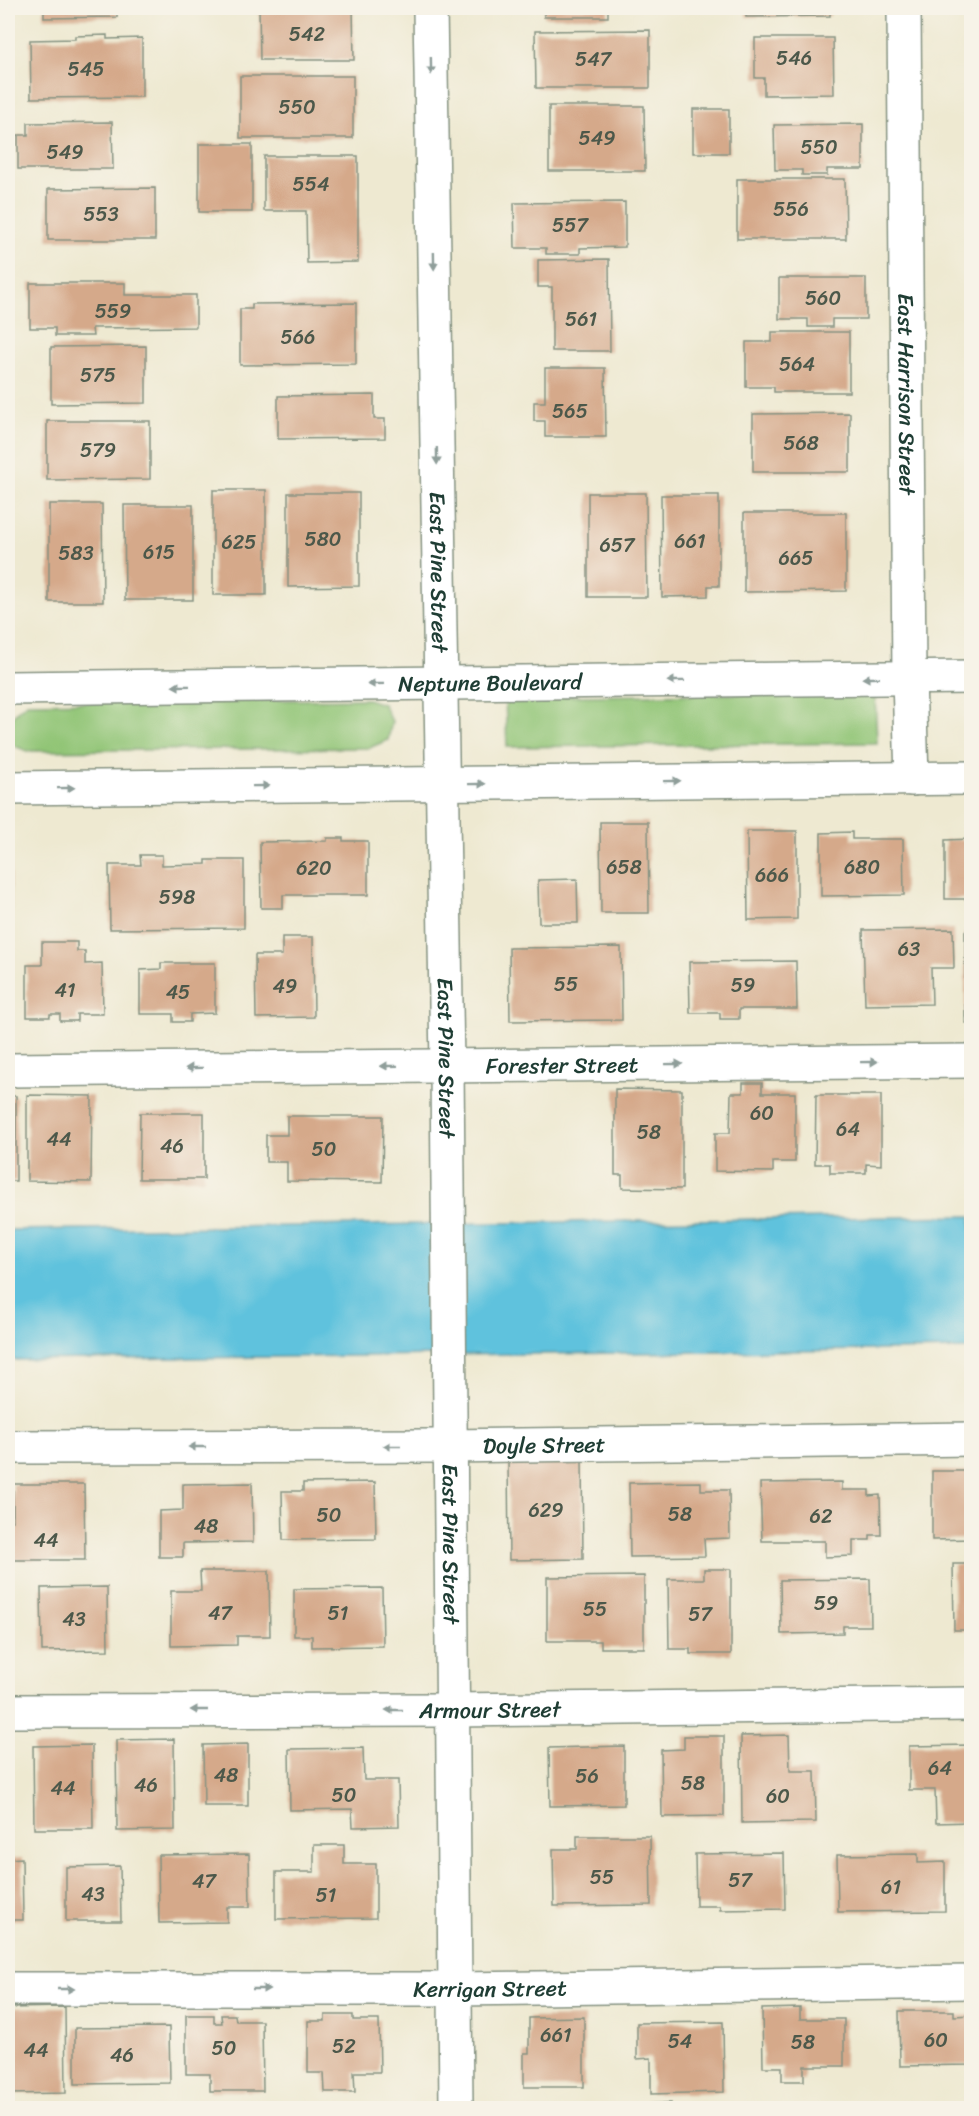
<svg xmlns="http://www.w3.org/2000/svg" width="979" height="2116" font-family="Sriracha,sans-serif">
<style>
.green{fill:#91c576;stroke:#588155;stroke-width:1.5}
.water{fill:#5fc2dd;stroke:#3f8088;stroke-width:1.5}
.building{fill:#d5a98a}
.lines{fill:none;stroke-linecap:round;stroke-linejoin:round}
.street-casing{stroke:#869382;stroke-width:36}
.street{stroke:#fff;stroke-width:33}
.oneway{fill:#8f9e9a}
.labels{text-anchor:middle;stroke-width:4.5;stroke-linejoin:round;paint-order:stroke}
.number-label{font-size:20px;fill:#4c584a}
.street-label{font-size:22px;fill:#1f3d34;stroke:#f7f3e8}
</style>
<rect width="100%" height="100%" fill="#f7f3e8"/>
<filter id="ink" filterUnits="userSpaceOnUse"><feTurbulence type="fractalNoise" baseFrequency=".0167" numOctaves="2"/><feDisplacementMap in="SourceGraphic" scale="12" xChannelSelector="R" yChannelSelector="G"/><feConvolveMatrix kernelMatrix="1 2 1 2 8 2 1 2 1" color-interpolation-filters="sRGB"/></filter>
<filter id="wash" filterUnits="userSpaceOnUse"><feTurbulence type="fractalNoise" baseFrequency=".008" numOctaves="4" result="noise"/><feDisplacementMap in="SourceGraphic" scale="24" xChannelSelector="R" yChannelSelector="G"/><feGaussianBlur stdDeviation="1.35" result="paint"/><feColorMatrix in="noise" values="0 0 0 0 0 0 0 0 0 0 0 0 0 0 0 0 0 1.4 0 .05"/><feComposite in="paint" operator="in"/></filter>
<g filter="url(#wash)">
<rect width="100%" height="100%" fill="#eee9d1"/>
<path class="green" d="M875,692l2,51 -370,4 -2,-50z
M368,699l15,5 9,17 -4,19 -19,8 -342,3 -15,-6c-6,-23 -4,-28 15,-42z"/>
<path class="water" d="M971,1216v133l-963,11v-130z"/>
<g id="blocks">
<path class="building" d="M44,8h73v9l-73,1z
M259,8h94l1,52h-94z
M544,8h64v9h-64z
M746,8h84v8l-84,1z
M650,30v58h-114l-1,-57z
M107,35v4l35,-1v59l-111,1 -1,-58 45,-1v-3z
M755,38h78l1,56 -70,1v-17h-9z
M240,76h113v62h-113z
M549,106h95l1,65h-96z
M693,109h36v44h-36z
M112,122l1,47h-95v-34h10v-12z
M863,124v45h-36v6h-25v-5h-27l-1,-45z
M199,144h53v68h-53z
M264,156h94v106l-51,1 -1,-52h-42z
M737,179h108l1,60h-109z
M155,188v52h-107v-51z
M625,202v45l-45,1v6h-34v-6h-31l-1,-45z
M609,259l1,92h-58v-64h-14v-27z
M779,278h87v41h-34v8h-24v-8h-29z
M30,283h95v12h71v32l-104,1 1,8h-38v-8h-25z
M356,303v61l-116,1v-56h12v-5z
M772,332h77v60h-75v-5h-28v-45h26z
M146,346v57l-95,1v-57z
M545,368h60l1,69h-61v-16h-11v-19h11z
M374,395v24h11v19l-107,1v-43z
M850,413v59h-97v-58z
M47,421h103v58l-103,1z
M213,490h53v105h-53z
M288,493h71v93l-71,1z
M588,493h58l1,104h-59z
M661,495h58v91h-11v10l-46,1z
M49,504h53l1,98h-54z
M124,505h69v95h-68z
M744,513h102v78l-102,1z
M600,822h48l1,91h-48z
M747,831h50v88l-49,1z
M852,832v7h51l1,56 -83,1v-63z
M327,838h16v3h25v54h-85v13h-22l-1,-66 67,-1z
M972,839v60h-27v-59z
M8,844h3v78h-3z
M140,855h22v10l44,-1v-4h38v68l-134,1 -1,-64h32z
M577,879l1,44h-39l-1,-43z
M953,929l1,39h-23l1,36 -67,1 -2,-75z
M965,931h7v92h-7z
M282,937h31l1,80 -58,1 -1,-63h27z
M42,942h35v9h8v13l17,-1 1,51h-26v7h-17v-7h-10v3h-23v-52h15z
M621,947l1,73 -112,1 -1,-73z
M796,961l1,48h-58v10h-19v-6h-30l-1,-51z
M161,963h54v50l-25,1v8h-17v-8h-33v-44l21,-1z
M743,1083h19v10h33v69h-22v10l-58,-1v-38h15l1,-40h12z
M615,1089l67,1v99l-60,-1v-13h-7z
M27,1095l65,1 -1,86 -64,-1z
M816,1095h65v70l-15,-1v9h-36v-9h-15z
M8,1096h8v85h-8z
M140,1113h64v66h-65z
M287,1116h96l-1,66 -95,-1v-19h-21v-27h21z
M582,1459l1,100 -74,1 -1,-100z
M932,1471h40v68l-40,1z
M375,1482l1,57 -93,1 -1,-49h21v-8z
M701,1482v8h28l1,48 -26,1 1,17 -75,1 -1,-74z
M842,1482v8h27v6l11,-1 1,40h-11v5h-17v16l-28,1v-16h-63l-2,-58z
M252,1483l1,59 -70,1v14h-24v-46l24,-1v-26z
M13,1484h71l1,76h-77v-39h5z
M953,1564h19v66h-18z
M704,1569h27v85h-41v-5h-21l-1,-70h36z
M200,1571h69l1,65h-33v9l-66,1v-55h30z
M644,1576v72h-43v-7h-54v-64z
M870,1579l1,47h-28v7l-62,1 -1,-54z
M107,1587l1,63 -66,1 -1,-63z
M382,1588l1,58 -71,1v-11h-18v-47z
M789,1735l1,36h25l1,51 -74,1 -1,-87z
M684,1736h40v80l-62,1 -1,-67 23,-1z
M174,1739l1,91 -58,1 -1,-91z
M248,1744v62h-44l-1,-61z
M92,1745l1,84h-59l-1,-83z
M972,1745v77l-36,1 -1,-33h-26v-44z
M624,1746v59l-74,1 -1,-58z
M363,1748l1,32h34l1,46 -46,1 -1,-18 -62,1 -1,-61z
M577,1836h73l1,69 -97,1 -1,-57h24z
M314,1845h30v19h32v54l-100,1v-47h38z
M784,1853l1,56 -65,1v-4h-24l-1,-52z
M249,1854l1,53h-23v15l-68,1 -1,-68z
M918,1854v9l27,-1v49l-107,1 -1,-57z
M22,1858l1,62h-15v-61z
M120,1866l1,55h-55v-54z
M65,2007l1,86 -58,1v-86z
M800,2008v11h44v47h-40v15h-22v-14h-19l-1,-58z
M899,2011h55v5l18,-1v50l-72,1z
M186,2015h28v8h8l-1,-8h14l1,6h26l1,70h-53v-17h-24z
M325,2015h28v5h26l1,52h-26l1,20h-30l-1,-19h-16v-52h17z
M584,2017v70h-60v-34h5v-35z
M723,2022l1,70 -73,2v-36l-14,1v-36z
M169,2027l1,56 -95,1v-56z
M671,2103v5h-30v-4z"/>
</g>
</g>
<g filter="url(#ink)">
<use href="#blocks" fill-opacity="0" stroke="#869382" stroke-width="1.5"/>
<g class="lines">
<defs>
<g id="street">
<path id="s1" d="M430,8l17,1058 9,1042"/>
<path id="s2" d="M904,8l5,670 3,101"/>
<path id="s3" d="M8,688l964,-11"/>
<path d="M8,788l964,-10"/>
<path id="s4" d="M8,1070l964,-9"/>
<path id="s5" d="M8,1447l442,-1 522,-7"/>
<path id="s6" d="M8,1711l445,-1 519,-6"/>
<path id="s7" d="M8,1989h447l517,-7"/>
</g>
</defs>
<use href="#street" class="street-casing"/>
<use href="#street" class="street"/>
</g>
<defs><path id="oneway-solid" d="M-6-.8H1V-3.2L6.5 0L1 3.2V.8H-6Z" transform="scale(1.5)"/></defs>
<g class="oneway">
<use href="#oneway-solid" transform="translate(431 66) rotate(89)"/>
<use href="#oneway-solid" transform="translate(434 261) rotate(89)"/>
<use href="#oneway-solid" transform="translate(437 456) rotate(89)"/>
<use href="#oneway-solid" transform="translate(871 678) rotate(179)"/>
<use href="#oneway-solid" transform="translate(676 681) rotate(179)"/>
<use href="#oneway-solid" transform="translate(376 684) rotate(179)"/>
<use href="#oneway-solid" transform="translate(181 686) rotate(179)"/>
<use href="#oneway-solid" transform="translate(672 781) rotate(-1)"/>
<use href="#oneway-solid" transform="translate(477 784) rotate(-1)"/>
<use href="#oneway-solid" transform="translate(261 786) rotate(-1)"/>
<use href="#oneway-solid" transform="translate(66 788) rotate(-1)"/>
<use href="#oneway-solid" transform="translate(869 1062) rotate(-1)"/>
<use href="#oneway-solid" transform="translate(674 1064) rotate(-1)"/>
<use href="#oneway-solid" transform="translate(389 1066) rotate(179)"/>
<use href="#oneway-solid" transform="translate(194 1068) rotate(179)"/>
<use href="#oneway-solid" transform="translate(392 1446) rotate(180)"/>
<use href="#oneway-solid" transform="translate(197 1447) rotate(180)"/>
<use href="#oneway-solid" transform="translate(199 1710) rotate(180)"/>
<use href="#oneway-solid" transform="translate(394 1710) rotate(180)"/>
<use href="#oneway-solid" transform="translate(66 1989)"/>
<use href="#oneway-solid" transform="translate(261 1989)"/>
</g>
</g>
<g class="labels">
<g class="number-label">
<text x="307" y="41">542</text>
<text x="794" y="65">546</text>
<text x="593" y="66">547</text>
<text x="86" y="76">545</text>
<text x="297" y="114">550</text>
<text x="597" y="145">549</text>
<text x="819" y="154">550</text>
<text x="65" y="159">549</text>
<text x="311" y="191">554</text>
<text x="791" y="216">556</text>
<text x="101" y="221">553</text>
<text x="570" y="232">557</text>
<text x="823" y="305">560</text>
<text x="113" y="318">559</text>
<text x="581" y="326">561</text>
<text x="298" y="344">566</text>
<text x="797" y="371">564</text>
<text x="98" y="382">575</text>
<text x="570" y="418">565</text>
<text x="801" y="450">568</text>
<text x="98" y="457">579</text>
<text x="323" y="546">580</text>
<text x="690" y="548">661</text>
<text x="239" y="549">625</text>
<text x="617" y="552">657</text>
<text x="159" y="559">615</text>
<text x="76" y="560">583</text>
<text x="796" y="565">665</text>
<text x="624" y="874">658</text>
<text x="862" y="874">680</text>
<text x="314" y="875">620</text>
<text x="772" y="882">666</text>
<text x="177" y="904">598</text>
<text x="909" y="956">63</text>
<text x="566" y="991">55</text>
<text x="743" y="992">59</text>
<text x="285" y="993">49</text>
<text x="65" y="997">41</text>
<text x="178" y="999">45</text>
<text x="762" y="1120">60</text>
<text x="848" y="1136">64</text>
<text x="649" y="1139">58</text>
<text x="59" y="1146">44</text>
<text x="172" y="1153">46</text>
<text x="324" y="1156">50</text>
<text x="546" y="1517">629</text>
<text x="680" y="1521">58</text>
<text x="329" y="1522">50</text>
<text x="821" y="1523">62</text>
<text x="206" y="1533">48</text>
<text x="46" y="1547">44</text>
<text x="826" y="1610">59</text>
<text x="595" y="1616">55</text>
<text x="220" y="1620">47</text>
<text x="338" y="1620">51</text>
<text x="700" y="1621">57</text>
<text x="74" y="1626">43</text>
<text x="940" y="1775">64</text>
<text x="226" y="1782">48</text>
<text x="587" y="1783">56</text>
<text x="693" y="1790">58</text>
<text x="146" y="1792">46</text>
<text x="63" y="1795">44</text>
<text x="344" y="1802">50</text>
<text x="778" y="1803">60</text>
<text x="602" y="1884">55</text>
<text x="740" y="1887">57</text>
<text x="204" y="1888">47</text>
<text x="891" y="1894">61</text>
<text x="93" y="1901">43</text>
<text x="326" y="1902">51</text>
<text x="556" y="2042">661</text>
<text x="936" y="2047">60</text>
<text x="680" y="2048">54</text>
<text x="803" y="2049">58</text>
<text x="344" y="2053">52</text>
<text x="224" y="2055">50</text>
<text x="36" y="2057">44</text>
<text x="122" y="2062">46</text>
</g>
<g class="street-label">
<text dy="8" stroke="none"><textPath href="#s2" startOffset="386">East Harrison Street</textPath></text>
<text dy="8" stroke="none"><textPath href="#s1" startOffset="564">East Pine Street</textPath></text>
<text dy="8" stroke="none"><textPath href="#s3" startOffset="482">Neptune Boulevard</textPath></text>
<text dy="8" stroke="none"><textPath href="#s1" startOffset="1050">East Pine Street</textPath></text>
<text dy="8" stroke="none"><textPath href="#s4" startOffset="554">Forester Street</textPath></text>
<text dy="8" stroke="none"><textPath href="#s5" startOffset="536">Doyle Street</textPath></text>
<text dy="8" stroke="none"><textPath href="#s1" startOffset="1536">East Pine Street</textPath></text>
<text dy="8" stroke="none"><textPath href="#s6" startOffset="482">Armour Street</textPath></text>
<text dy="8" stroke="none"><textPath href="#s7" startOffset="482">Kerrigan Street</textPath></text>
</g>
</g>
<rect width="979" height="2116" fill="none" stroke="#f7f3e8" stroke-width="30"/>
</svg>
